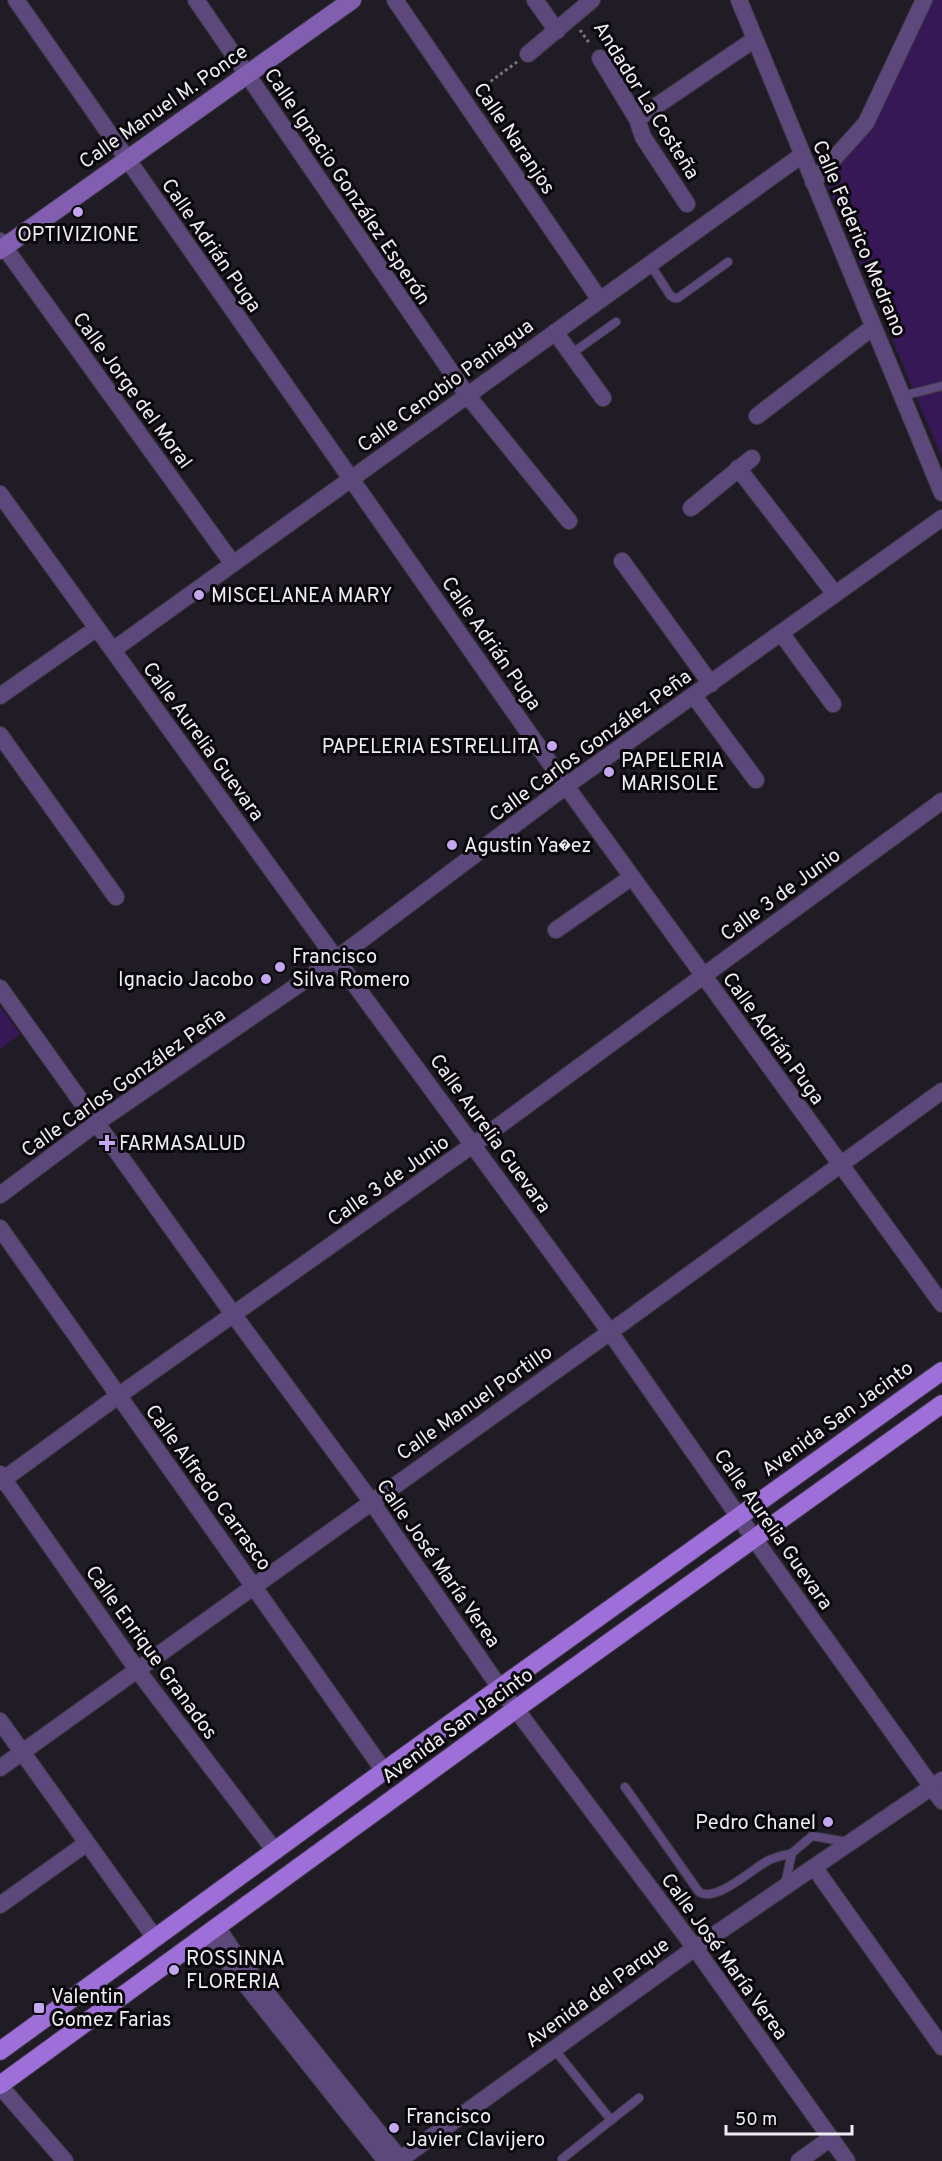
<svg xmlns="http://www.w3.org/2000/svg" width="942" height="2161" font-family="Overpass,sans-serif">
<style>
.green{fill:#361856}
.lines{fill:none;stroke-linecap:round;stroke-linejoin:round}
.lane-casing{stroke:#3d3943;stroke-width:10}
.street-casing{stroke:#3d3943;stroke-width:18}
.secondary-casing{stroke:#3d3943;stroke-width:20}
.primary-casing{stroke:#3d3943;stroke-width:20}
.path{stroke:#77747c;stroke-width:3;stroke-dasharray:3 3;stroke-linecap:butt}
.lane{stroke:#5d487b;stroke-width:8}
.street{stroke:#5d487b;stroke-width:16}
.secondary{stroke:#825eb0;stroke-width:18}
.primary{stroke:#9e6ed9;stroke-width:18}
.poi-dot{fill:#c5a7f1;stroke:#09070b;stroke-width:2}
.labels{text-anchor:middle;stroke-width:6;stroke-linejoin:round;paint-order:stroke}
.street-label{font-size:20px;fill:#efedf3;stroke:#09070b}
.poi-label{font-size:20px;fill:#efedf3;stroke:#09070b;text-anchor:start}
</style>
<rect width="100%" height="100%" fill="#201c26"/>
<path class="green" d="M929,0h13v458l-117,-278z
M0,1006l20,28 -20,15z"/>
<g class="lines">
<defs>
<path id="lane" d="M650,264l20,31 4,3h4l50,-36
M571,354l45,-32
M902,396l40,-10
M625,1787l74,105c17,11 53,-23 70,-32 7,-3 16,-5 23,-7
M785,1884l7,-31 20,-17 36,6
M554,2049l57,71
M562,2159l77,-61"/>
<path id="street" d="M16,0l550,786 376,518
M196,0l271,395 102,126
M395,0l205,300
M535,0l22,31
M739,0l203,493
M528,54l64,-54
M600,58l37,61 6,18 44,67
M637,119l118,-80
M813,182l53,-59 58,-123
M0,241l233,323
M555,332l48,66
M757,416l116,-89
M738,468l97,126
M0,494l336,465 274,373 145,208 187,261
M691,508l61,-50
M622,561l89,123
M781,633l52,71
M113,650l689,-495
M0,696l97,-68
M694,696l62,84
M0,735l116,162
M556,930l76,-53
M0,988l233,326 138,187 129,187 195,260 152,213
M0,1195l98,-73 238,-163 230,-173 376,-268
M0,1228l384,543
M0,1474l138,197 137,180
M0,1482l118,-86 356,-252 468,-343
M0,1721l155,217
M0,1768l610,-436 332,-241
M814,1867l128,180
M0,1905l87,-62
M217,1927l16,24 167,208
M206,1935l180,226
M0,2086l65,75
M398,2161l297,-213 247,-168
M799,2161l32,-23"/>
<path id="secondary" d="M0,250l352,-250"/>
<path id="primary" d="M0,2051l384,-280 558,-400
M0,2085l516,-376 426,-305"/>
</defs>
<use href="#lane" class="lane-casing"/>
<use href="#street" class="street-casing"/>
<use href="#secondary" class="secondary-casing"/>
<use href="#primary" class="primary-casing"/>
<path class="path" d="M580,30l10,14
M476,92l41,-30"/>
<use href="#lane" class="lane"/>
<use href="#street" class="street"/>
<use href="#secondary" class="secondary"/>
<use href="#primary" class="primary"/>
</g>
<g class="poi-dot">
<circle cx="78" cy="212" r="6"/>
<circle cx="199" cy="595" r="6"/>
<circle cx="552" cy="746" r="6"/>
<circle cx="609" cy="772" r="6"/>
<circle cx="452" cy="845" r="6"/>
<circle cx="280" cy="967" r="6"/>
<circle cx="266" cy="979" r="6"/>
<path d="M104 1134h6v6h6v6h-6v6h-6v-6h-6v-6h6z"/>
<circle cx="828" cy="1822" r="6"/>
<circle cx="174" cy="1970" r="6"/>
<rect x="33" y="2002" width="12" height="12" rx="3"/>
<circle cx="394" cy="2128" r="6"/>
</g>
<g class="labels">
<g class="street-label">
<text transform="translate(647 100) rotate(58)" y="7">Andador La Costeña</text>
<text transform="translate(163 106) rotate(-35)" y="7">Calle Manuel M. Ponce</text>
<text transform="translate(515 138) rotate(56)" y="7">Calle Naranjos</text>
<text transform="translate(348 186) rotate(56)" y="7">Calle Ignacio González Esperón</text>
<text transform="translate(860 238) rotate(67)" y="7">Calle Federico Medrano</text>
<text transform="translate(212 245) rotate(55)" y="7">Calle Adrián Puga</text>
<text transform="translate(445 385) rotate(-36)" y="7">Calle Cenobio Paniagua</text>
<text transform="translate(133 390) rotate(54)" y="7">Calle Jorge del Moral</text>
<text transform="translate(492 643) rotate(55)" y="7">Calle Adrián Puga</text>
<text transform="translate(204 741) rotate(54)" y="7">Calle Aurelia Guevara</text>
<text transform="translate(590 745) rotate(-36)" y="7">Calle Carlos González Peña</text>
<text transform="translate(780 894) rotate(-36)" y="7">Calle 3 de Junio</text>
<text transform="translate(774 1038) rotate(54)" y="7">Calle Adrián Puga</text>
<text transform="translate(123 1082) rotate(-35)" y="7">Calle Carlos González Peña</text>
<text transform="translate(491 1133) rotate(54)" y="7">Calle Aurelia Guevara</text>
<text transform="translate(388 1180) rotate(-35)" y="7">Calle 3 de Junio</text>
<text transform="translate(474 1402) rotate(-35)" y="7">Calle Manuel Portillo</text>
<text transform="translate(837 1418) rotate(-36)" y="7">Avenida San Jacinto</text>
<text transform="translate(209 1487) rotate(54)" y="7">Calle Alfredo Carrasco</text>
<text transform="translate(774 1529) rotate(55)" y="7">Calle Aurelia Guevara</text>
<text transform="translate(439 1563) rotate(55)" y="7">Calle José María Verea</text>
<text transform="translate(152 1652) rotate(54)" y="7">Calle Enrique Granados</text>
<text transform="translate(457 1725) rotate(-36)" y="7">Avenida San Jacinto</text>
<text transform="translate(725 1956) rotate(54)" y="7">Calle José María Verea</text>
<text transform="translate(597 1992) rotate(-36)" y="7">Avenida del Parque</text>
</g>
<g class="poi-label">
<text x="78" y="241" text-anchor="middle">OPTIVIZIONE</text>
<text x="211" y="602">MISCELANEA MARY</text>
<text x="540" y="753" text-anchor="end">PAPELERIA ESTRELLITA</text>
<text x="621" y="767">PAPELERIA<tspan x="621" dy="23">MARISOLE</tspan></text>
<text x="464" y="852">Agustin Ya�ez</text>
<text x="292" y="963">Francisco<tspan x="292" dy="23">Silva Romero</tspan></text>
<text x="254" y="986" text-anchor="end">Ignacio Jacobo</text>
<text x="119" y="1150">FARMASALUD</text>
<text x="816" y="1829" text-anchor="end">Pedro Chanel</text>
<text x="186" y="1965">ROSSINNA<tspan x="186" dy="23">FLORERIA</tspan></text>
<text x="51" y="2003">Valentin<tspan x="51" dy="23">Gomez Farias</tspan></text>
<text x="406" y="2123">Francisco<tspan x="406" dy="23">Javier Clavijero</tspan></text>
</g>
</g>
<path d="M726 2125v9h126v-9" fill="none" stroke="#efedf3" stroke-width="3"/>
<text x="735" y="2125" font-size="18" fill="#efedf3" stroke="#09070b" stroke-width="4.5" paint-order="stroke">50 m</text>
</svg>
